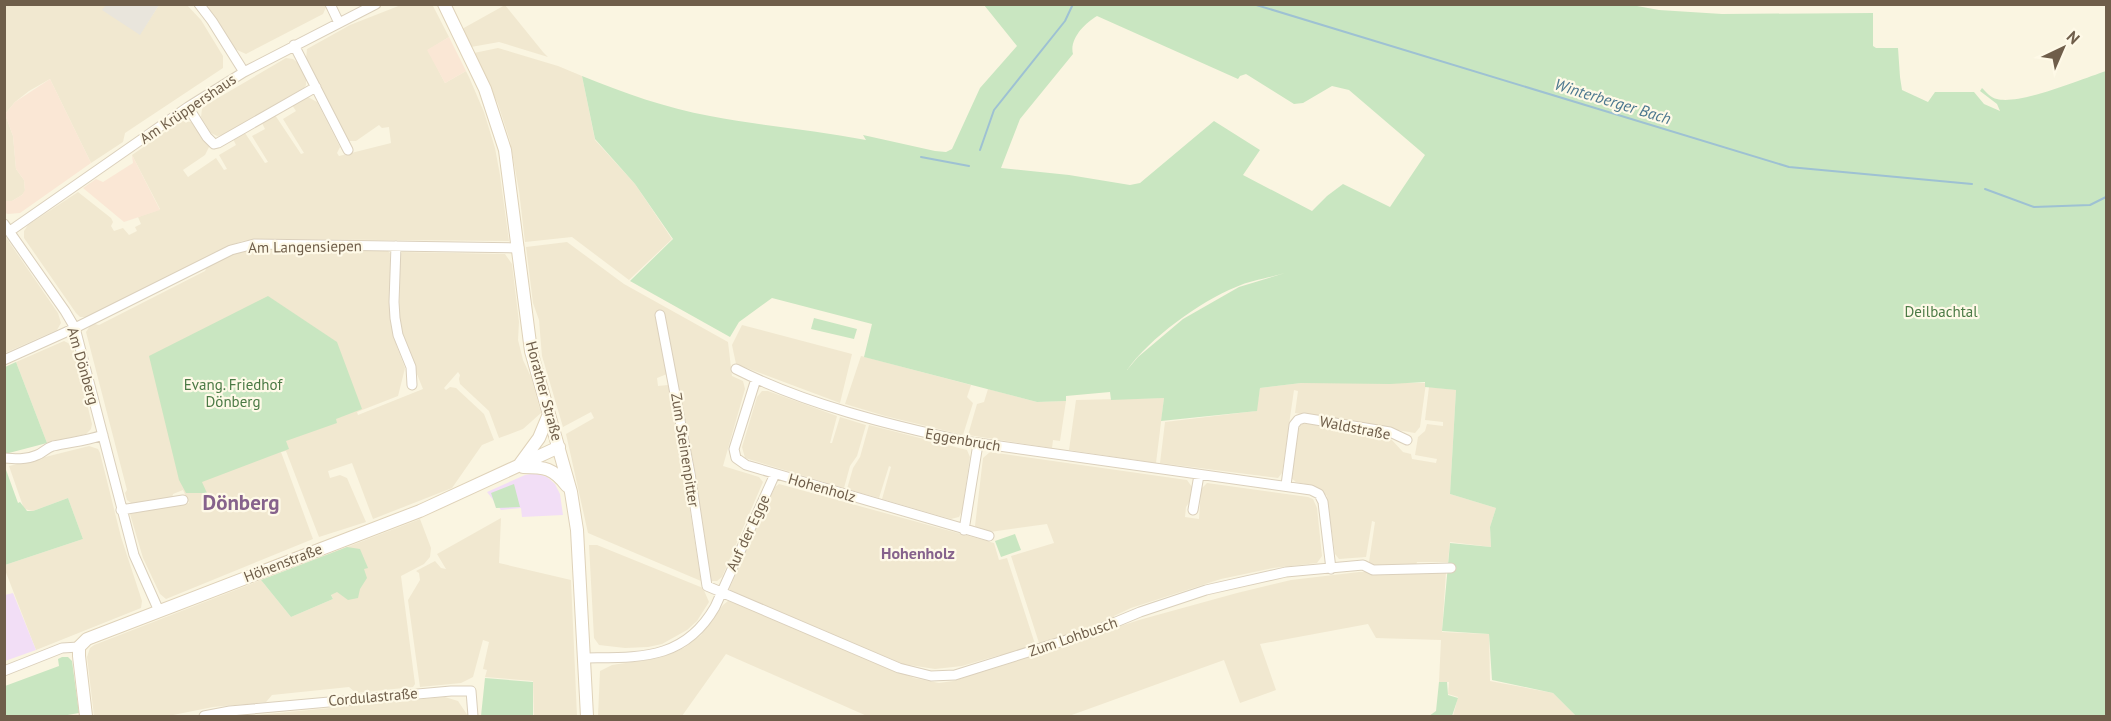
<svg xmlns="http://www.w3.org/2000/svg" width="2111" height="721" font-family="'PT Sans',sans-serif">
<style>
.residential{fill:#f1e8d0}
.commercial{fill:#fae7d5}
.industrial{fill:#e9e5dc}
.education{fill:#f2def6}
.green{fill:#c9e6c1;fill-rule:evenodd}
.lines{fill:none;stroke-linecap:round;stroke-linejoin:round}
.stream{stroke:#9ec1d3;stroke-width:2}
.street-casing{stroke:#dbd0bc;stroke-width:11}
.secondary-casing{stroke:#dfd2b9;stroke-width:14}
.street{stroke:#fff;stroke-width:9}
.secondary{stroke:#fff;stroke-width:12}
.labels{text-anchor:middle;stroke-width:4.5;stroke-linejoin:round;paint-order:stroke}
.street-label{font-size:15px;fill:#6f5e4a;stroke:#fef9e7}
.park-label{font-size:15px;fill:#4b7a45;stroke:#fef9e7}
.water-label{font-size:16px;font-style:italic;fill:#4c778f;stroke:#fef9e7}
.neighbourhood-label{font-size:16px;font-weight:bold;fill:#86628c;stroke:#fef9e7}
.district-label{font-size:21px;font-weight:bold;fill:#86628c;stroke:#fef9e7}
</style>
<rect width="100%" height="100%" fill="#faf5e1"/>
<path class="residential" d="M432,4l17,33 -21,13 17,33 21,-12 3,6 15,35 11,36 5,27 9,66 -253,-2 -14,2 -26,11 -127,65h-9l-4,-4 -52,-75v-7l4,-6 50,-33 33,26 2,4 -2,4 3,5 9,-3 6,7 8,-4 -2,-4 6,-3 -3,-7 22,-8 -28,-54 49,-34 10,1 14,19 5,4 -5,10 -22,15 5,7 28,-19 8,12 3,-1 -8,-14 17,-10 -3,-6 12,-6 20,30 3,-1 -16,-26 13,-7 -3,-6 13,-8 26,39 3,-1 -21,-34 13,-8 -4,-6 16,-8 9,5 23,45 -3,6 2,3 52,-13 -2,-16 -7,1 -3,-3 -23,16h-8l-42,-82 1,-10 43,-24 51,-20z
M4,5h102l-3,5 37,24 19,-29h28l14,15 22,36v12l-98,65 -2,9 -32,21 -41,-84 -21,12 -14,11 -10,12 8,22 3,33 8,11 1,11 -3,4 -10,6h-7z
M204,5h123l-4,9 -77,40 -11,-5z
M505,5l38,47 5,5 -49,-15 -28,5 -9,-18z
M498,48l60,18 24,10 13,64 40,44 37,55 -43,41 -57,-43 -47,5 -6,-51 -9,-50 -12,-37 -24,-51z
M286,58l7,1 5,4 8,15v7l-2,3 -81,47 -6,1 -6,-3 -10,-16 1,-8 4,-4z
M5,236l53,77 3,10 -4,7 -52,23z
M567,242l57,42 104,58 4,34 11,5 2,8 -22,77 36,11 4,5 -41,95 -5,4h-6l-16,-111 -32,-156 4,60 -10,4 1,8 10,-1 3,4 30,192 -113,-48 -22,-99 28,-16 -3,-6 -28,15 -21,-71 -3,-36 -6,-17 -7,-56z
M252,249l135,1 3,3 1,68 6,26 8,21 -7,28 -41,16 1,3 65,-26 -17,-42 -7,-30 1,-62 2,-3 103,2 7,10 7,58 -1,18 5,20 8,17 10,36 -18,16 -24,9 -10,-27 -29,-27 -1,-5 1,-4 -2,-3 -14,16 2,2 4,-3 6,1 28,26 10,26 -12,5 -30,43 -79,31 -21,-56 -24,8 2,7 10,-3 7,3 19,44 -47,15 -33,-86 -5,1 32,87 -147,60 -6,-5 -17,-36 -13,-44 59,-11 -6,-13 -10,4 -1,5 -38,6 -7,-5 -2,-7 2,-3 -41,-158 4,-6 5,-2 4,1 106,-54 2,-4 27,-13z
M742,325l110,29 -12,49 -104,-39 -4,-19z
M64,341l6,3 3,3 19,77 -1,5 -5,5 -39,9 -31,-81z
M861,356l110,29 -4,12 6,6 -10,32 -78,-19 -40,-12z
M1301,383h125l-6,44 -5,6 -120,-20 3,-22 -4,-1 -12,83 -4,5 -118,-15 5,-41 91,-11 4,-23z
M1429,387l27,3 -6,104 46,14 -6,19 1,20 -41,-5 -2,20h-31l-1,3 -43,2 -4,-5 6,-40 -3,-1 -6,36 -27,2 -4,-5 -8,-58 -12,-10 -19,-4 -5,-4 6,-48 5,-6 4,-1 78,12 6,3 13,14 8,2 1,5 24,4 1,-4 -22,-4 3,-18 7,-6 2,-7 16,2v-4l-18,-2z
M988,389l49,13 29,-1 -6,40 -7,-1 -1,8 -84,-13 9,-31 7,-2z
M762,391h6l69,25 -7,27h2l8,-26 26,8 -9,31 -7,10 -6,22 -99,-30 -3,-11 15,-50z
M1164,398l-8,65 -87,-13 7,-50z
M869,425l98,25 3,7 -8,54 -3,6 -8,2 -69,-20 9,-32 -2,-1 -10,32 -32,-9 6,-21 7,-11z
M89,446l9,3 2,4 21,84 21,64 -1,7 -105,42 -31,-80v-5l78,-26 -15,-41 -35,13 -9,-2 -15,-43z
M990,452l197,28 5,7 -2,14 -4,6 -1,10 14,2 2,-30 6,-6 101,14 5,2 4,9 5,48 -5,7 -44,5 -52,11 -90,29 -17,8 2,5 -76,25 -29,-90 43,-13 -7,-19 -57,8 -13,-4 -2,-2 8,-68z
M779,484l215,59 5,17 8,-2 29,89 -34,11 -2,-3 -38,11 -27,3 -32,-5 -175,-72 47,-105z
M501,518l-2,45 72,17 6,136h-43l-1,-35 -48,-4 2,-7 -4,-1 6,-27 -6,-2 -10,37 -12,6 -41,4 -12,-87 12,-20 -1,-7 -3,-2 19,-10 6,7 5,1 -9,-15z
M420,519l11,29 -1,9 -6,7 -23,12 14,108 -2,3 -57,6 -7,-6 -77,8 -6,7 -53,5 -45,9h-74l-7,-59 3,-9 4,-3 167,-65 30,37 42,-18 -17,-40z
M589,545h8l106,43 6,14 -12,19 -10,9 -25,14 -14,3 -23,1 -26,-3 -5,-7z
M1359,572h87l-4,60 47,2 1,47 63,12 23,23h-123l5,-19 -10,-3 1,-12h-10l2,-42 -65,-2 -8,-14 -108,20 16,46 -36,13 -16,-43 -155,56h-202l-141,-62 -44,62h-84l2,-45 12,-6 47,-7 25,-10 17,-13 22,-30 5,-4h3l183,77 25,5 14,-2 186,-61 98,-27 54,-13z
M445,697l13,4 10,15h-222z"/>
<path class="commercial" d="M449,37l17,34 -21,12 -18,-33z
M50,79l41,84 -71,50 -12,1 -3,-1v-12h7l10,-6 3,-5 -1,-10 -8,-11 -3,-33 -8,-22 10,-12z
M132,155l28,55 -36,12 -41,-34 13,-9 7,3 30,-19z"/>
<path class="industrial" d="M106,5v-1l53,1 -19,30 -38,-25z"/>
<path class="education" d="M536,473l11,4 8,7 5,10 3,21 -41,2 -1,-9 -20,2 -14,-18 38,-17z
M13,593l23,57 -31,11v-66z"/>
<path class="green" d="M1626,4l33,6 63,4 151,-1v33l3,2h22l2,29 2,13 26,12 7,-10h39l10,12 16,7 -3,-7 -17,-13 2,-3c4,4 9,10 15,11 23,6 85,-20 109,-28v645h-530l-23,-23 -61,-13 -3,-46 -47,-3 8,-88 41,4 -1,-20 6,-19 -46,-14 6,-104 -31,-3v-5l-35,2 -89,-1 -41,5 -3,23 -96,10 3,-23 -53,2 -1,-8 -44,4v5l-29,1 -173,-45 8,-33 -100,-26 -33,24 -9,15 -100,-56 43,-42 -38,-55 -40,-45 -13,-63c42,17 84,32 128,40 52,10 104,14 156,24l-3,-5 72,16 11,1 6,-3 28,-61 37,-42 -33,-41zM1097,16l141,63 2,-3 6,-2 48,30 9,-1 29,-17 17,4 76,65 -35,52 -47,-23 -16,12 -15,15 -69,-36 17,-25 -46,-29 -74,62 -10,2 -61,-10 -68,-7 19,-49 53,-65c-4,-15 12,-31 24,-38zM1285,273l-46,14 -56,32 -45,38 -11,13c23,-32 72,-68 109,-83 15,-7 33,-9 49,-14z
M268,296l69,46 25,67 -26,10 1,4 -51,18 3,8 -87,33 5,11h-21l-7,-13 -30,-124z
M814,318l43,11 -3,10 -43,-10z
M16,362l31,81 -42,11v-87z
M5,467l13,36 2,-1 7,9h6l35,-13 15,41 -78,26z
M514,484l6,23 -24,1 -5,-15z
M1015,534l6,16 -20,7 -6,-16z
M347,547l13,2 8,19 -4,1 3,9 -7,11 -2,9 -10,2 -11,-8 -6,3 2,4 -42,18 -30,-37z
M62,657h6l4,4 7,52 -17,3h-57v-30l54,-20 -1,-7z
M485,678l48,4v34h-52z
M1439,682h8l1,13 10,3 -6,18h-23l7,-5z"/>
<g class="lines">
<path class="stream" d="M1253,4l536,163 183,17
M980,150l14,-40 71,-89 8,-17
M921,157l48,9
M1985,189l49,18 56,-2 16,-8"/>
<defs>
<path id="street" d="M199,4l13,17 32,51
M330,4l9,19
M294,45l54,105
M188,107l19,30 7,7 4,-1 98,-56
M4,224l61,87 10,17 59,227 25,56
M10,231l178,-124 56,-35 132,-68
M396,246l-2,56 1,16 3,17 13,32 1,18
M660,315l30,158 17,113 192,82 32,8 24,-1 137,-43 48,-20 66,-22 80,-18 77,-7 10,5 78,-2
M4,360l71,-32 156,-78 23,-6 265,4
M736,369c69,35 153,56 228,72l347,49 8,4 4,8 8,67
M756,379l-22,70 2,9 10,7 243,71
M4,458c11,1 22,2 33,-3 6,-2 9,-7 16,-9 18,-4 33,-5 50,-11
M1286,485l8,-60 4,-5 6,-2 86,14 17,8
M121,510l62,-10
M1193,510l6,-35
M964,530l14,-86
M585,658c54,-1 99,3 130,-51l60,-133
M4,671l58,-23 17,-1
M204,716l26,-5 221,-20h20l2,25"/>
<path id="secondary" d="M444,4l41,85 20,61 26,201 40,141 6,38 10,186
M520,464l19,-26 10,-24
M523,467c22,0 30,1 44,19
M86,716l-7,-60v-9l8,-8 333,-128 139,-64"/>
</defs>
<use href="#street" class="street-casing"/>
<use href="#secondary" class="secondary-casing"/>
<use href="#street" class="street"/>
<use href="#secondary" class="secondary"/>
</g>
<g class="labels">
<g class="street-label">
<text transform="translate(188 109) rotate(-34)" y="5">Am Krüppershaus</text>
<text transform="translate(305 247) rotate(-1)" y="5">Am Langensiepen</text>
<text transform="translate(83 366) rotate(74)" y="5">Am Dönberg</text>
<text transform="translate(544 391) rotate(75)" y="5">Horather Straße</text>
<text transform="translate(1355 428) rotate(11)" y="5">Waldstraße</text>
<text transform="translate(963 440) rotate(10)" y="5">Eggenbruch</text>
<text transform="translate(685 450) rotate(81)" y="5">Zum Steinenpitter</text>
<text transform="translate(822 488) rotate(16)" y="5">Hohenholz</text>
<text transform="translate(748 533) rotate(-65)" y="5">Auf der Egge</text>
<text transform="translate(283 563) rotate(-21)" y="5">Höhenstraße</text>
<text transform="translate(1073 637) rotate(-19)" y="5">Zum Lohbusch</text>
<text transform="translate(373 697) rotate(-5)" y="5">Cordulastraße</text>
</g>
<g class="park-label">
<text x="1941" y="317">Deilbachtal</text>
<text x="233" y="390">Evang. Friedhof<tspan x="233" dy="17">Dönberg</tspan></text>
</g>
<g class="water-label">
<text transform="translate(1613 101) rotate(17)" y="6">Winterberger Bach</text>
</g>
<g class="neighbourhood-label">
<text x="918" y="559">Hohenholz</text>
</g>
<g class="district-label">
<text x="241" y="510">Dönberg</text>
</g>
</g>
<rect width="2111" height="721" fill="none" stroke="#6f5e4a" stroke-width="12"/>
<g transform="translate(2063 48) rotate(44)" stroke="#fef9e7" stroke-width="4.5" paint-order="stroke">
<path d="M0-4.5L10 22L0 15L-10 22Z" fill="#6f5e4a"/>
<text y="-9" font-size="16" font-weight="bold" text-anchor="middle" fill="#6f5e4a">N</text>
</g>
</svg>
